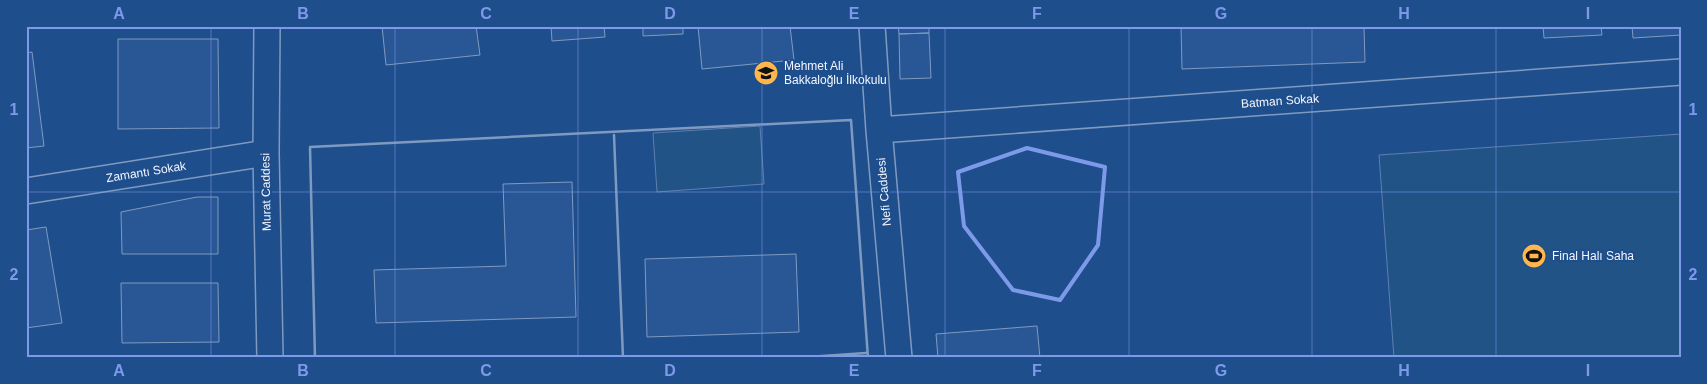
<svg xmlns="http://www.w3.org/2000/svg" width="1707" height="384" font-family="Arial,sans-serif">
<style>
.green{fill:#245a82;stroke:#a8bbd7}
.building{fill:#3563a3;stroke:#f2f6ff}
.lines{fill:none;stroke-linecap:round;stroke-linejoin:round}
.street-casing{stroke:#f2f6ff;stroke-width:28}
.street{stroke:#1f4e8c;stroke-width:25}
.wall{stroke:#f2f6ff;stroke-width:2.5}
.marked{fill:none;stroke:#7d9aea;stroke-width:4;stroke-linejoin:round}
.grid{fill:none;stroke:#7d9aea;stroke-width:1;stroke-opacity:0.55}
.labels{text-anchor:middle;stroke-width:4;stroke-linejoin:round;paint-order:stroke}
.poi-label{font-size:12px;fill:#f2f6ff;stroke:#1f4e8c;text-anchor:start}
.street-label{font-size:12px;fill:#f2f6ff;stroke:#1f4e8c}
.neatline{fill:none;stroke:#7d9aea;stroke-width:2}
.grid-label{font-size:16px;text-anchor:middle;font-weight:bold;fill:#7d9aea}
</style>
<rect width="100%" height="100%" fill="#1f4e8c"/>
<path class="green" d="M760,126l4,58 -107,8 -4,-59z
M1681,134v224h-287l-15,-203z"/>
<path class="building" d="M382,26h94l4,29 -94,10z
M551,26h53l1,11 -53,4z
M643,26h40v8l-40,2z
M698,26h92l4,34 -92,9z
M898,26h31v7l-30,1z
M1181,26h183l1,36 -183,7z
M1543,26h58l1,9 -58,3z
M1632,26h49v9l-48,3z
M929,33l2,45 -31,1 -1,-45z
M118,39h100l1,89 -101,1z
M32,52l12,94 -18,2v-95z
M572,182l4,135 -200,6 -2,-53 132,-4 -3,-82z
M197,197h21v57h-96l-1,-42z
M46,227l16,96 -36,5v-98z
M796,254l3,78 -152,5 -2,-78z
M121,283h97l1,59 -97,1z
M1037,326l3,32h-102l-2,-24z"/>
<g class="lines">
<defs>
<path id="street" d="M267,26l-1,127 4,205
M872,26l7,104 20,228
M879,130l802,-58
M26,191l240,-38"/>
</defs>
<use href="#street" class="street-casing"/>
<use href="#street" class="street"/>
<path class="wall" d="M614,135l9,223
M315,358l-5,-211 541,-27 17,238
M793,358l73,-5"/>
</g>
<path d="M0 0H1707V384H0ZM1027,148l78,19 -7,78 -38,55 -47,-10 -49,-64 -6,-54z" fill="#1f4e8c" fill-opacity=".55" fill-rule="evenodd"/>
<path class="marked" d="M1027,148l78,19 -7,78 -38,55 -47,-10 -49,-64 -6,-54z"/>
<path class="grid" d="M211,26v332M395,26v332M578,26v332M762,26v332M945,26v332M1129,26v332M1312,26v332M1496,26v332M26,192h1655"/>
<defs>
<symbol id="school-disc" viewBox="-11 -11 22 22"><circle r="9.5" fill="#ffb74d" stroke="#1f4e8c"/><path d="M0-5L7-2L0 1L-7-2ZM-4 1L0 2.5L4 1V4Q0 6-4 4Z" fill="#111"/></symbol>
<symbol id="stadium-disc" viewBox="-11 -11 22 22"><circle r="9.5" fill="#ffb74d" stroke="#1f4e8c"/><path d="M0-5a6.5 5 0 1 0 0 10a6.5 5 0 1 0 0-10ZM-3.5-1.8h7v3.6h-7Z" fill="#111"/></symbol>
</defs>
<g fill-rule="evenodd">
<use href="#school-disc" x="752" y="59" width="28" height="28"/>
<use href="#stadium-disc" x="1520" y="242" width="28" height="28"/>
</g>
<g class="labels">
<g class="poi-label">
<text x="784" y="70">Mehmet Ali<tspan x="784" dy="14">Bakkaloğlu İlkokulu</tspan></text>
<text x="1552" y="260">Final Halı Saha</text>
</g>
<g class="street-label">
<text transform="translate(1280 101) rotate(-4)" y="4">Batman Sokak</text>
<text transform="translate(146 172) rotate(-9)" y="4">Zamantı Sokak</text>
<text transform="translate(266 192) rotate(-91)" y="4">Murat Caddesi</text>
<text transform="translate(884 192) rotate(-95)" y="4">Nefi Caddesi</text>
</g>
</g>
<rect width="1707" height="384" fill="none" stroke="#1f4e8c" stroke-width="55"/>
<rect x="28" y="28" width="1652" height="328" class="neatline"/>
<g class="grid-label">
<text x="119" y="19">A</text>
<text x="303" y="19">B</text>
<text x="486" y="19">C</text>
<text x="670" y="19">D</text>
<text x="854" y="19">E</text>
<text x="1037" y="19">F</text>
<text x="1221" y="19">G</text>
<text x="1404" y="19">H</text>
<text x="1588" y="19">I</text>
<text x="14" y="115">1</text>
<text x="1693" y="115">1</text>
<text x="14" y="280">2</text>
<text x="1693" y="280">2</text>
<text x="119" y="376">A</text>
<text x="303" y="376">B</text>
<text x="486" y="376">C</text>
<text x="670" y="376">D</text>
<text x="854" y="376">E</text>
<text x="1037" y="376">F</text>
<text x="1221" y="376">G</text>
<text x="1404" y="376">H</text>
<text x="1588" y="376">I</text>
</g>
</svg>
